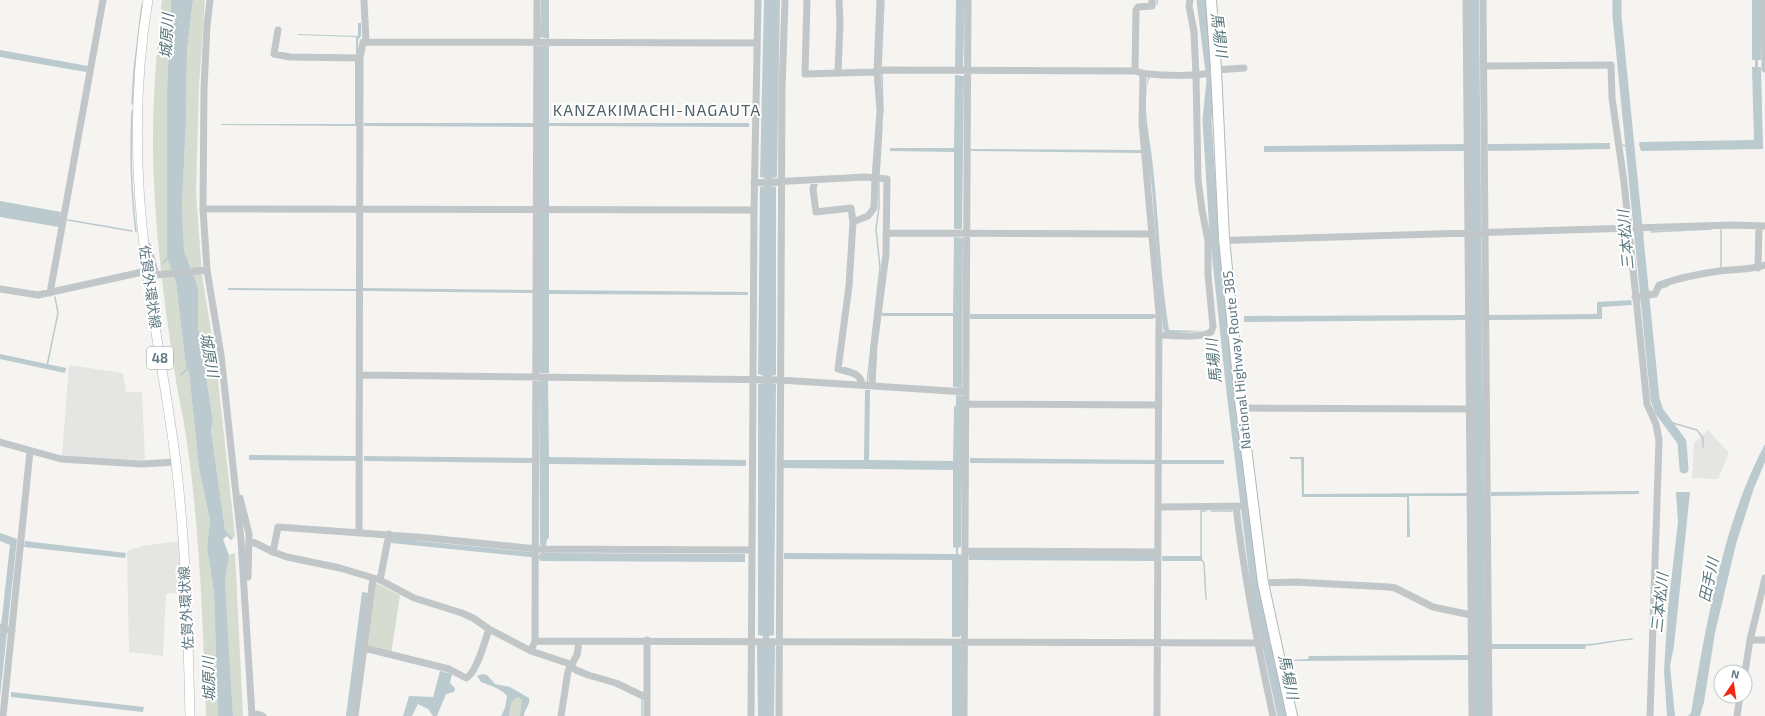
<svg xmlns="http://www.w3.org/2000/svg" width="1765" height="716" font-family="'Exo 2','Noto Sans JP',sans-serif">
<style>
.built{fill:#e5e5e3}
.green{fill:#d6dcd0}
.water{fill:#bbcace}
.lines{fill:none;stroke-linecap:round;stroke-linejoin:round}
.stream{stroke:#bbcace;stroke-width:1.5}
.river{stroke:#bbcace;stroke-width:9}
.major-casing{stroke:#b1b8bb;stroke-width:10}
.highway-casing{stroke:#b3b8ba;stroke-width:12}
.minor{stroke:#c1c6c9;stroke-width:7}
.major{stroke:#fff;stroke-width:9}
.highway{stroke:#fff;stroke-width:10}
.labels{text-anchor:middle;stroke-width:4;stroke-linejoin:round;paint-order:stroke}
.shield{fill:#fff;stroke:#90a1a9;stroke-width:1}
.shield-label{font-size:13px;font-weight:bold;fill:#607984}
.street-label{font-size:14px;fill:#607984;stroke:#fff}
.water-label{font-size:15px;font-style:italic;fill:#57767b;stroke:#fff}
.quarter-label{font-size:16px;letter-spacing:1px;fill:#4f6168;stroke:#fff}
</style>
<rect width="100%" height="100%" fill="#f5f4f0"/>
<path class="built" d="M69,365l54,8 3,19h16l3,68 -83,-4z
M1708,430l21,23 -11,26 -26,-1 2,-35z
M179,541l4,51 -17,2 -3,62 -34,-4 -2,-101 15,-5z"/>
<path class="green" d="M162,0h9l-4,91v167l9,24 10,86 3,4 10,96 11,53 -3,26 7,46 4,123h-12c-3,-91 -6,-183 -19,-274 -3,-23 -9,-45 -12,-68 -9,-58 -17,-117 -20,-175 -5,-66 0,-134 7,-199z
M193,0h12l-6,86 -3,106 6,83 14,87 19,174 -2,2 -8,-8 -14,-100 2,-11 -15,-93v-39l-14,-36 -2,-47 4,-80 1,-74z
M235,553l8,163h-10l-8,-135 4,-26z
M374,582l26,13 -9,59 -24,-7z
M511,692l14,7 -2,17h-19z"/>
<path class="water" d="M171,0h22l-6,50 -1,74 -4,80 2,47 14,36v39l15,94 -2,10 14,100 8,8 -2,2 -4,-4 -4,3 6,16 -4,26 8,135h-15l-4,-123 -7,-46 3,-26 -11,-53 -10,-96 -3,-4 -10,-86 -9,-24v-167z
M541,0h8v39l-9,-2z
M764,0h16l-3,177 -5,1 -1,8 5,1v188l-5,1v7l5,1 -2,251 -5,1 1,8 5,1 -1,71h-16l-1,-71 6,-1v-8l-5,-1v-251l6,-1v-7l-6,-2 2,-187 5,-1v-8l-5,-1z
M956,0h9l-2,67h-8z
M1468,0h11l7,716h-12z
M1752,0h9v60h-3v7h3l2,82 -122,2 -2,-7 1,-2 114,-2 -2,-73h3v-7h-3z
M358,23h3v13l-3,4v14h-2v-17l-58,-2v-1l60,2z
M542,46h7v77h200v4l-200,-1v81h-10l1,-160z
M0,50l88,16 -2,6 -86,-15z
M355,61h2l1,65 -137,-1v-1h134z
M955,75l9,1 -2,153h-8v-77l-64,-1v-3h64z
M1148,77h2c-10,22 1,65 3,90 6,54 7,109 16,163l37,1 -38,2 -4,-2 -1,-3 -11,-139 -6,-47 -1,-43z
M364,123h170v4l-170,-1z
M1610,143v6l-122,2v-7z
M1464,144v7l-200,1v-6z
M971,149l170,1v3l-170,-2z
M0,201l61,11 -2,15 -59,-10z
M539,213h10v77l199,2v3l-199,-1v79h-8l-2,-1z
M954,237l9,1 -1,150 -9,-1v-71h-71v-3h71z
M228,288l130,1v2l-130,-1z
M363,288l171,2v3l-171,-2z
M1631,300l1,5 -30,2v12l-113,1v-5l108,-1v-12z
M970,314h184l3,3 -5,2h-182z
M1466,315v5l-222,2v-6z
M0,354l66,14 -1,5 -65,-14z
M541,380h7l1,77 197,3v6l-197,-2v74l-2,1 -2,14 200,1v8l-205,-1 -1,-3 -148,-15v-5l140,14 3,3 5,1 1,-3h2l1,-7 -3,-1 -1,-163z
M865,390h5l-1,70 84,1 1,-54 2,-2v-10l7,1 -2,151 -3,1v6l4,1 -1,80 -2,2h-7v-77l-168,-1v-6l172,1v-6l-3,-1v-77l-170,-2v-8h81z
M1765,444v18l-11,26 -18,56 -21,89 -11,69 -4,14h-12l3,-3c15,-87 32,-191 74,-269z
M249,455l107,1v5l-107,-1z
M364,456l169,2v5l-169,-2z
M1290,457h14v37l163,-1v3h-58l1,41h-3v-40h-105l-1,-38h-11z
M970,458l185,2v4l-185,-1z
M1161,460h63v4h-63z
M1639,491v3l-148,2v-4z
M1676,492h14l-16,154 -4,20 5,50h-8l-3,-45 4,-64 10,-85z
M0,533l17,6 -17,158v-62l10,-90 -10,-4z
M25,541l101,12 -1,5 -101,-11z
M969,554l186,1v6l-186,-1z
M1162,556h40v5h-40z
M362,592l6,1 -16,123h-6z
M1491,644h94l1,1 -1,4h-94z
M952,645h8l1,2v69h-9z
M1468,655v5l-178,1v-1l18,-1 1,-3z
M440,671l12,3 -2,9 5,5 -1,4 -8,2 -9,22h-4l-5,-7 -10,-5 -6,12h-9l6,-20 24,1z
M482,674l5,1 8,9 15,3 19,11c2,7 -5,11 -5,18h-4l2,-16 -4,-3c-8,3 -8,11 -9,19h-8l4,-8 2,-12c-5,-7 -18,-11 -26,-14l-4,-6z
M11,692l133,15 -1,5 -132,-15z"/>
<g class="lines">
<path class="stream" d="M1157,4v-4
M881,68l3,-68
M882,74l1,38
M132,104l2,-34 8,-65
M132,111c-2,41 -1,80 4,121
M1622,145l8,2
M879,176l3,-50
M68,220l64,11
M1651,232l60,-3
M1640,233h3
M163,263l5,-6
M1721,268v-39
M1661,288l7,-2
M1645,292l4,-1
M1638,302h8
M47,366l11,-53 -3,-16
M181,375l6,-6
M867,383l13,-116 -4,-38 3,-22v-25
M1666,421l31,9 6,8v9
M1211,511h21
M1206,599l-2,-35 -3,-6v-47h5
M1586,645c16,-1 30,-5 46,-6
M642,716v-16"/>
<path class="river" d="M1201,0l10,80 -4,40 7,113 17,159 26,209 25,115
M1617,0v16l38,383 4,12 23,31 2,27"/>
<defs>
<path id="major" d="M148,0c-15,89 -13,181 -1,270 8,65 21,129 29,193 10,84 12,169 14,253"/>
<path id="highway" d="M1211,0l5,70 8,169 17,169 22,175 29,133"/>
</defs>
<use href="#major" class="major-casing"/>
<use href="#highway" class="highway-casing"/>
<path class="minor" d="M210,0l-3,26 -3,63 -1,120 4,61 14,85 20,185 11,176
M364,0l2,42
M807,0l-2,74 69,-2 10,-2 251,1c13,5 71,7 81,-1l28,-2
M1466,0l6,716
M1483,0l6,716
M1764,0l1,69
M278,30l-4,24 16,3 70,1
M1484,66l127,-1 1,33 12,84 23,222 9,20 3,16 -9,276
M1135,71l1,-61 2,-3 14,-1v-6
M838,73l2,-50 -1,-23
M1143,74l-1,49 17,191 -2,402
M815,181l-2,8 3,23 35,-4 2,14 -4,64 -11,83c10,3 23,3 24,16
M754,183l111,-6 22,2 -1,75 -12,92 -2,39
M203,209l551,1
M853,222l15,-6 6,-8 1,-30 5,-67 -3,-40 3,-71
M886,233l266,1
M1208,241l525,-16 32,1
M148,246l8,29 51,-5
M1758,268l1,-42
M0,289l38,6 109,-24
M50,293l53,-293
M1635,297l20,-3 4,-9c19,-7 39,-11 60,-14 15,-2 31,-1 46,-6
M1159,335c14,0 40,4 52,-3l2,-5 -5,-52v-34l-6,-31 -4,-30 -2,-105 -2,-43 -5,-26 1,-6
M361,375l419,5 186,12
M966,404l193,1
M1241,408l228,1
M0,442l61,17 81,5 34,-2
M240,498l9,36 -1,43
M1159,507l95,-1
M1236,507c8,71 22,140 37,209
M359,532l1,-474 3,-16 394,1
M249,542l6,1 18,9 14,5 53,11 40,12 34,18 48,15 11,5 16,11 42,22 36,12 9,7 12,5 28,8 31,15
M965,551l193,1
M273,552l5,-25 151,11 108,11 215,1
M380,580l9,-46
M1263,583l32,-1 94,5 6,1 38,19 38,8
M0,627l12,4
M1750,640l15,-62
M535,641l722,2 18,-4
M364,648l85,21 17,9c11,-5 19,-38 23,-49
M531,651l4,-10 2,-641
M1745,672l5,-32h15
M257,714l6,2
M3,716l27,-265
M355,716l18,-138
M561,716l7,-45 9,-16 2,-14
M647,716v-76
M751,716l3,-506 4,-210
M779,716l3,-626 3,-90
M964,716l4,-716
M1737,716l3,-20"/>
<use href="#major" class="major"/>
<use href="#highway" class="highway"/>
</g>
<g class="labels">
<rect class="shield" x="147" y="347" width="26" height="22" rx="3"/>
<g class="shield-label">
<text x="160" y="363">48</text>
</g>
<g class="street-label">
<text transform="translate(150 287) rotate(82)" y="5">佐賀外環状線</text>
<text transform="translate(1237 360) rotate(-96)" y="5">National Highway Route 385</text>
<text transform="translate(186 608) rotate(-93)" y="5">佐賀外環状線</text>
</g>
<g class="water-label">
<text transform="translate(1219 35) rotate(83)" y="5">馬場川</text>
<text transform="translate(167 36) rotate(-87)" y="5">城原川</text>
<text transform="translate(1626 240) rotate(-95)" y="5">三本松川</text>
<text transform="translate(209 355) rotate(80)" y="5">城原川</text>
<text transform="translate(1214 361) rotate(-96)" y="5">馬場川</text>
<text transform="translate(1709 580) rotate(-78)" y="5">田手川</text>
<text transform="translate(1660 603) rotate(-84)" y="5">三本松川</text>
<text transform="translate(1288 677) rotate(78)" y="5">馬場川</text>
<text transform="translate(209 679) rotate(-91)" y="5">城原川</text>
</g>
<g class="quarter-label">
<text x="657" y="116">KANZAKIMACHI-NAGAUTA</text>
</g>
</g>
<g transform="translate(1733 684) rotate(13)"><circle r="19" fill="#ffffff" stroke="#bfc9ce"/>
<path d="M0-3L7 15L0 10L-7 15Z" fill="#f42711"/>
<text y="-6" font-size="11" font-weight="bold" text-anchor="middle" fill="#607984">N</text>
</g>
</svg>
